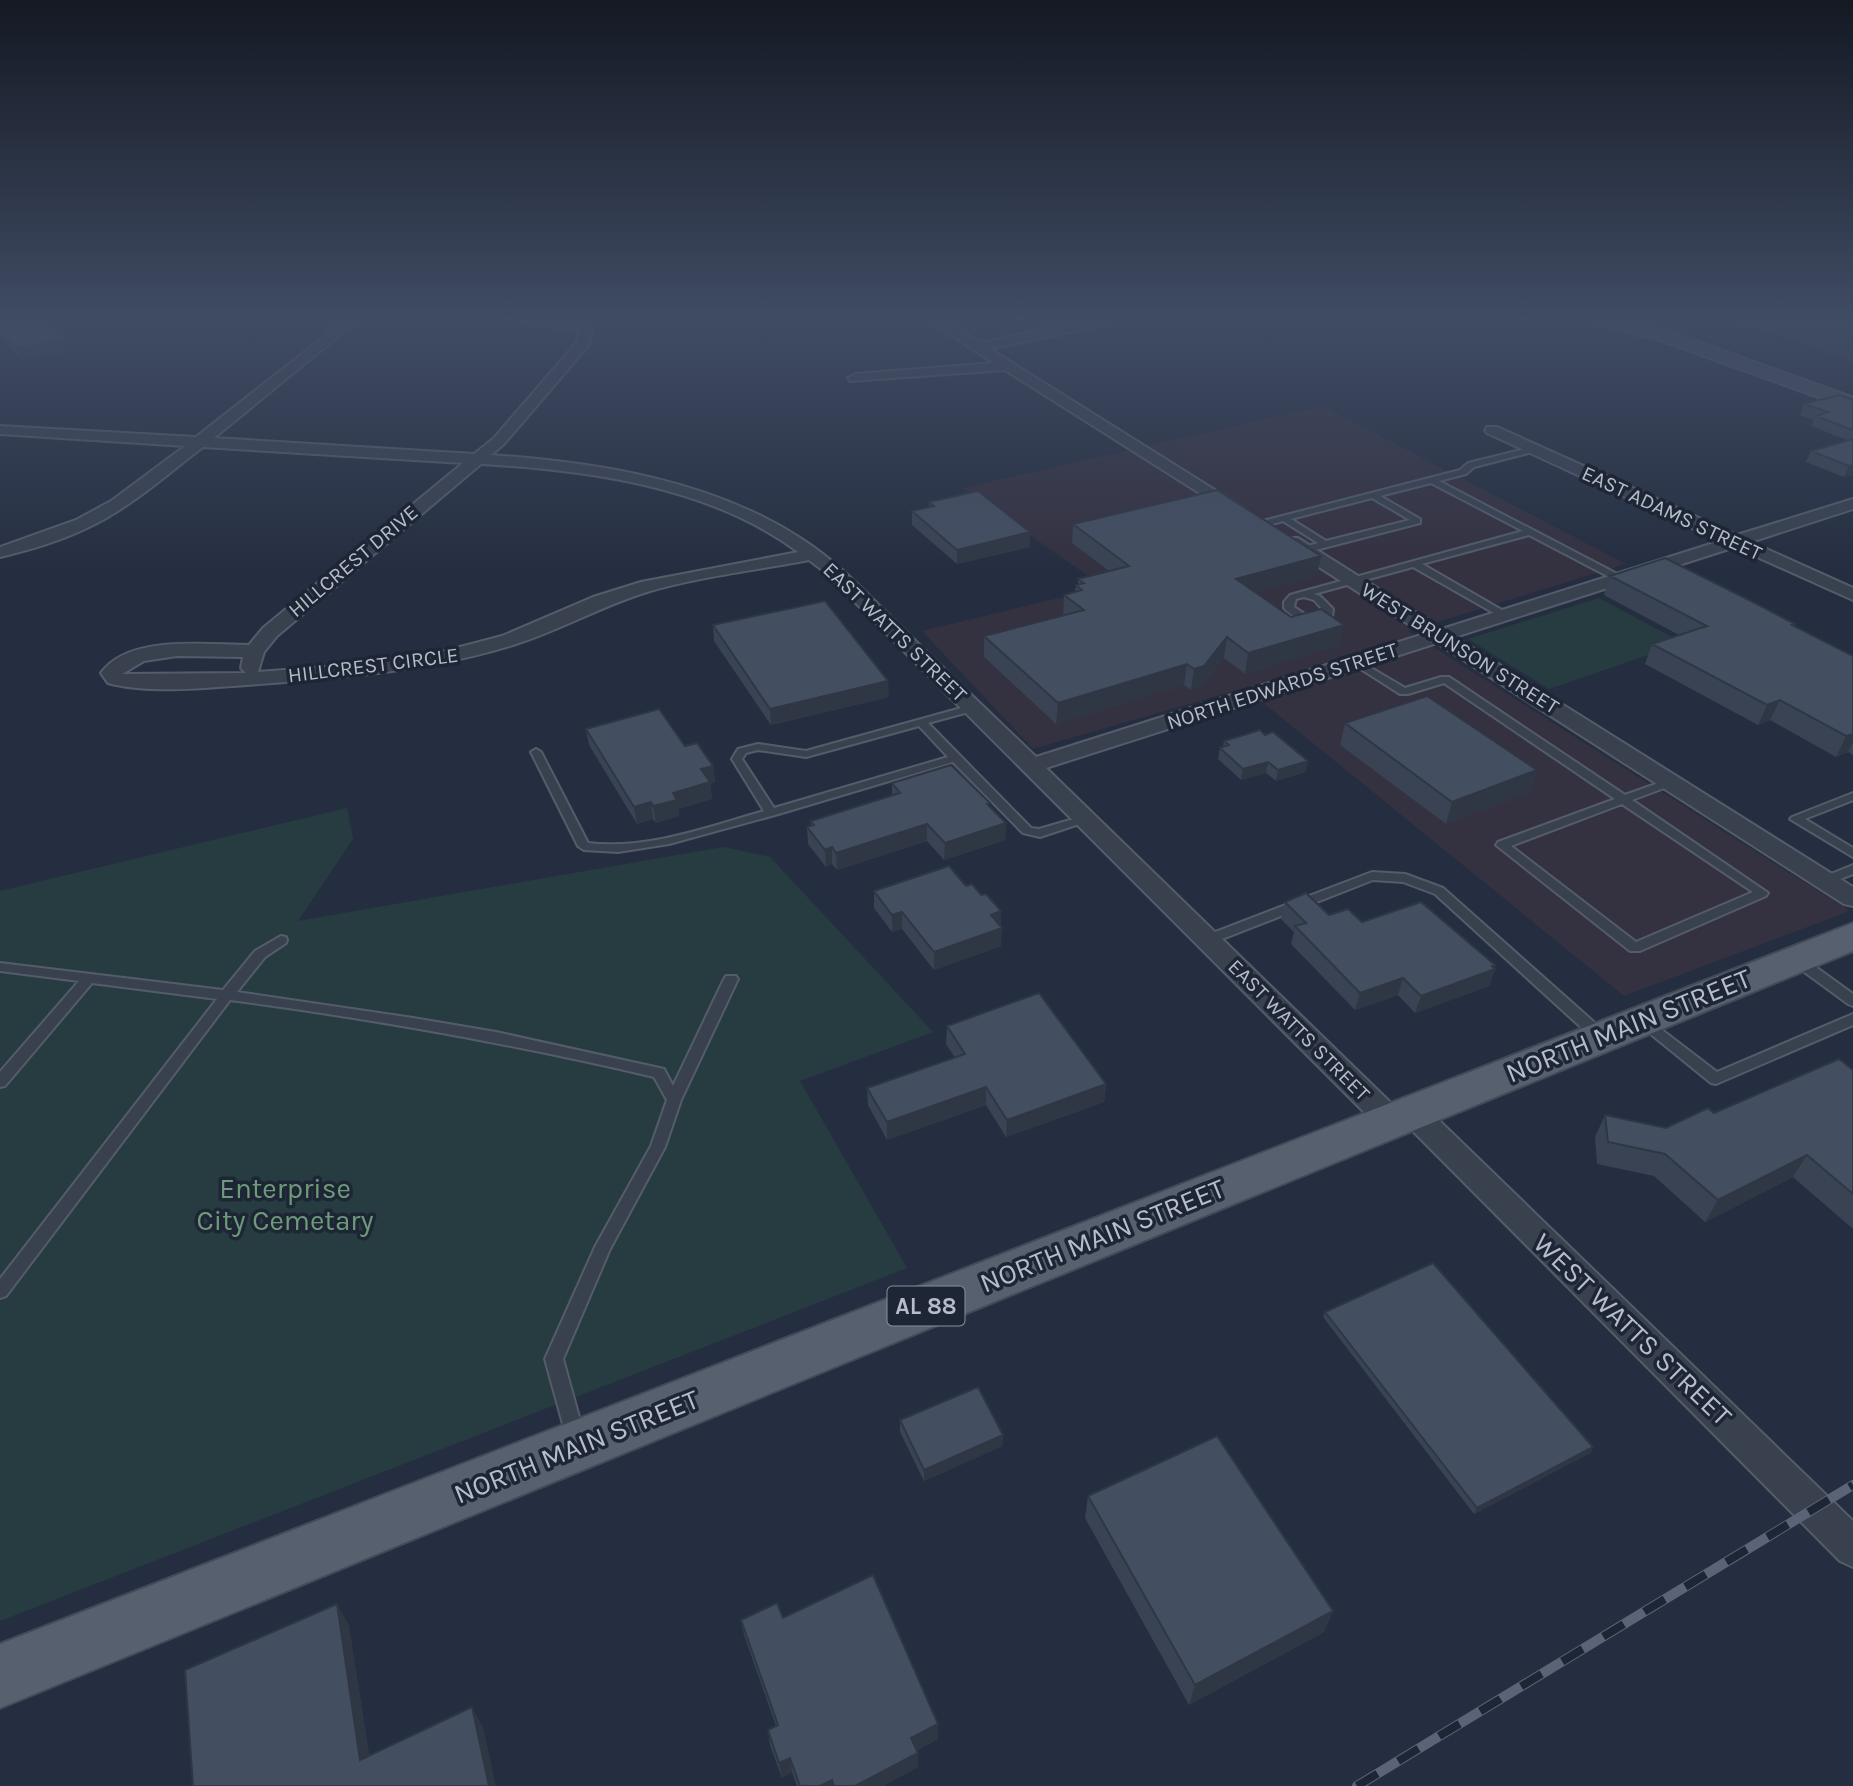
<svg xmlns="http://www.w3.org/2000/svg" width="1853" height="1786" font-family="Karla,sans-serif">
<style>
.medical{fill:#343140}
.green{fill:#273c40}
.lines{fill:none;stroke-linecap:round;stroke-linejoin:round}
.service-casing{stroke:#545c6a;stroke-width:4}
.minor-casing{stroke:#545c6a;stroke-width:4}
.secondary-casing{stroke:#545c6a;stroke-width:3}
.primary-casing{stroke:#424a58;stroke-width:4}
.service{fill:#39414f;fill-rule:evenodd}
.minor{fill:#39414f;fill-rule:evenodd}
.secondary{fill:#474f62;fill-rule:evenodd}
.primary{fill:#57606f;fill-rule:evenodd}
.rail-casing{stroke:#5b6476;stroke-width:10}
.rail{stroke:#1e2635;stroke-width:8;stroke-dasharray:24;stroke-linecap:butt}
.wall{fill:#3a4353}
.shaded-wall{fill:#303744}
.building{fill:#444e61;stroke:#303744;stroke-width:2}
.labels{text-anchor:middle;stroke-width:7;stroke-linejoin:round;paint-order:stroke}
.far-street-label{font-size:21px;fill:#b5bcca;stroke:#1e2635}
.shield{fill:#1e2635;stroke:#888f9d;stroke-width:2}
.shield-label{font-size:23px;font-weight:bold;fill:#b5bcca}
.near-street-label{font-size:28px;fill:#b5bcca;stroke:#1e2635}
.near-park-label{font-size:28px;fill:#6d9b7a;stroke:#1e2635}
</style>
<rect width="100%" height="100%" fill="#252e40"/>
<path class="medical" d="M1323,406l303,158 -218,67 442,280 -226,85 -379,-308 -212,61 -111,-118 182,-44 -141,-99z"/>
<path class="green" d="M1727,320h126v42l-78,-29z
M1599,598l84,45 -134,46 -81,-50z
M347,808l6,31 -55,82 425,-74 47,10 163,175 -133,49 107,187 -907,353v-730z"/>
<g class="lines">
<defs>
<path id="service" d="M1533,447h3v4l-62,16 -8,7 -27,7 182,95v4h-6l-86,-45 -107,29 85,49v4h-6l-88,-50 -99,27 6,2 13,13 -1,8c-16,11 -35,5 -48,-9v-6l6,-7 233,-64 -92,-48 -51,13 40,23v4l-116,30 -3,-1v-4l17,-5 -35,-22 -21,6 -3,-1v-4l201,-52 8,-7zM1372,498l38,22 -84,21 -35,-22zM1304,597l10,3 9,10v5l-14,2 -15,-10 2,-8z
M1356,659l49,29 36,-11h8l176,118 42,-15h8l2,2 -2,2 -43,16 136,93 -2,3 -126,55h-10l-134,-106 2,-3 117,-43 -171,-116 -36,11h-8l-47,-30 -2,-2zM1622,804l131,88 -117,50 -125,-96z
M972,705l4,1v4l-48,13 103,105 8,1 45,-13 4,1 2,2 -2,2 -48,16 -17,-4 -70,-71 -178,53 -106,29 -51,8 -34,-2 -6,-4 -47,-94 5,-3 5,3 47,91c59,7 120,-16 176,-32l-32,-52 6,-10 20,-5 48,7zM919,726l29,31 -174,51 -32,-49 4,-6 12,-3 48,7z
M1853,793v7l-48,19 48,29v9l-63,-38 2,-2z
M1853,865v9l-28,11 -6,-4 2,-3z
M1372,872l33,2 38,14 162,144 2,4 -2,4h-10l-160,-146 -32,-12 -30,-2 -161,63h-10l-1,-3 1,-3z
M281,936l5,1 1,3 -1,3 -21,14 -28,35 176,26 83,14 168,37 9,17 51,-107 2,-3h10l2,3 -57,121 -16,47 -55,102 -47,110 21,76 -3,6 -6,2 -6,-2 -3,-6 -21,-76 50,-112 56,-101 16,-46 -13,-23c-140,-33 -281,-58 -424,-77l-224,296 -6,2v-19l217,-280 -125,-16 -87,103 -5,1v-15l79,-91 -79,-10v-8l223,27 32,-39z
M1797,956l5,1 51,37v12l-5,-2 -56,-41 -1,-3 1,-3z
M1853,1014v11l-137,59 -5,-1 -74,-60 2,-3h10l68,52z"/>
<path id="minor" d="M345,320h13l-144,118 260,16 20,-16 83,-96 2,-11 -4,-3 -45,-4 -6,-4c21,0 52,-7 68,10l-4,16 -84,98 -13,11c104,7 220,25 309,83 37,23 67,56 99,87 45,44 91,88 137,132l388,-123 -138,-88 -3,-4 3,-4h12l144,91 278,-88 -233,-108 -2,-3 2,-3h10l240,108 116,-36v10l-102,33 102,46v12l-118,-53 -280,90 398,250v19l-9,-2 -407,-261 -391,125 351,341 4,-6 10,-3 10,3 432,418v46l-13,-6 -437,-440 -4,6 -10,3 -10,-3 -553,-554 -17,-13c-51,10 -113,17 -162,32 -46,14 -88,39 -134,53 -87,27 -177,33 -267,40 -42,3 -98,9 -138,-2l-7,-10c28,-39 106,-28 148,-28l14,-17 200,-165 -260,-16c-37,28 -73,61 -116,81 -27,13 -57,22 -87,29v-10l76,-27 35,-19 74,-55 -185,-12v-8l196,11zM481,464c106,6 229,22 317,88l-157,30 -48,15 -91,39 -65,17 -100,13 -79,6 6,-20 13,-16zM177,656l66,1 -2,11 5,5 -124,1 22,-13z
M928,320h14l39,23 108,-23h22l-6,4 -115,25 255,160 -2,4h-12l-226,-143 -155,11 -2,-3 7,-4 139,-11z"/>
<path id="secondary" d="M1596,320h28l51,13 178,64v13l-192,-69 -62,-17z"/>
<path id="primary" d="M1853,923v28l-1853,757v-64z"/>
</defs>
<use href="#service" class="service-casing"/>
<use href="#minor" class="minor-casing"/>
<use href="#secondary" class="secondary-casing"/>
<use href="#primary" class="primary-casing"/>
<use href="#service" class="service"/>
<use href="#minor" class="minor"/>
<use href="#secondary" class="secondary"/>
<use href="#primary" class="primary"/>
<defs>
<path id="rail" d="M1357,1786l496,-301"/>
</defs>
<use href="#rail" class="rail-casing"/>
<use href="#rail" class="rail"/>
</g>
<path class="wall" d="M0,320h31l-8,4 40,15 4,12 -44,9 -20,-19 -1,-4 -2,1z
M1853,400v75l-9,2 -38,-15 5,-11 36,-11 -36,-14 3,-6 -14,-5 4,-11z
M929,502l101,45 -73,17 -45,-39v-14l17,-4z
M1073,524l248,32 -4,20 -61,16 35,25 49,28 -95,29 -21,-16 -23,29 -10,3 -7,-5 -128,39 -72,-67v-21l79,-21 1,-20 11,-3 1,-7h2v-6l31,-8 -37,-28z
M1610,576l185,48 -1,2 59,30v99l-5,-3 -12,5 -66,-37 -12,5 -113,-61 7,-20 27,-9 -75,-40z
M713,625l176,72 -118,28 -57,-84z
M1345,723l192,47 -7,22 -84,32 -106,-79z
M586,729l99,17 28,20 2,16 -5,2 2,15 -34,10 1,7 -23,7 -3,-4 -16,5 -48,-79z
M1224,741l82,31 -30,9 -10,-8 -25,7 -23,-21 2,-11 3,-1z
M892,783l98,23 16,17 -1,17 -61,20 -17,-19 -90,29 -5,-6 -6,3 -18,-23 -1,-17 4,-1v-5l81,-26z
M874,891l127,36v19l-67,24 -32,-41 -10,3 -18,-24z
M1285,902l44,13 33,7 133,43 -1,3 1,1 -6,17 -74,27 -17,-18 -43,15 -64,-66 3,-12 -13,-13z
M947,1026l159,58 -2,18 -98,35 -20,-32 -99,35 -19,-35 -1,-17 88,-30 -9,-14z
M1853,1070v159l-60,-52 -88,45 -51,-46 -57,-12 -2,-27 10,-22 61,13z
M1325,1312l268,135 -3,6 -116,61 -151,-197z
M900,1420l103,15 -1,11 -78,35 -24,-49z
M1088,1496l245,115 -9,21 -135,73 -104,-187z
M783,1618l155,106v15l-21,11 1,17 -35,19h-86l-5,-14 -10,6 -12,-33 -2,-15 8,-4 -32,-91 -3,-15z"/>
<path class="shaded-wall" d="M6,320h25l-26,16 -5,-5v-8z
M63,339l4,12 -44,9 -6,-12z
M1853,465v10l-9,2 5,-11z
M1030,532v15l-73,17v-14z
M1321,556l-4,20 -84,22 3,-19z
M1344,625l-4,20 -95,29 3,-21z
M1227,637l-3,21 -23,29 -10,3 3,-21z
M1187,664l-3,21 -128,39 2,-21z
M888,681l1,16 -118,28 -1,-16z
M1780,700l-10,20 -12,5 9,-20z
M1853,734v8l-5,10 -12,5 10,-21z
M1308,761l-2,11 -30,9 2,-11z
M1268,762l-2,11 -25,7 2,-11z
M713,766l2,16 -5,2 2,15 -34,10 1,7 -23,7 -3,-17 20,-13 28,-24z
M1537,770l-7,22 -84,32 6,-22z
M651,802l2,17 -16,5 -3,-17z
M1006,823l-1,17 -61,20 1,-17z
M927,824v17l-90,29 -1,-17z
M832,847v17l-6,3 -1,-17z
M1001,911v18l-10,-14z
M902,912v17l-10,3v-17z
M1002,928l-1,18 -67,24v-18z
M1495,965l-2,4h2l-6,17 -74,27 6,-17z
M1403,978l-5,17 -43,15 5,-17z
M1106,1084l-2,18 -98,35 1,-17z
M986,1087v18l-99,35v-18z
M1807,1155l-14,22 -88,45 13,-22z
M1003,1435l-1,11 -78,35v-11z
M1593,1447l-3,6 -116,61 3,-6z
M337,1604l12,21 24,153 -13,-18z
M1333,1611l-9,21 -135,73 6,-20z
M472,1707l11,20 13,59h-7z
M938,1724v15l-26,13 -1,-14z
M918,1753v14l-35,19h-28z
M790,1758l2,14 -10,6 -3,-15z
M832,1780l1,6h-13z"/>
<path class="building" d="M42,320l21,19 -46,9 -17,-17v-2z
M1839,395l14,5v30l-37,-14 12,-4 -24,-8z
M1853,439v26l-4,1 -38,-15z
M1217,490l104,66 -85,23 55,38 30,-8 23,16 -96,28 -21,-16 -23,29 -10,3 -7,-5 -129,39 -74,-67 100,-26 -20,-15 18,-5 -6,-5 8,-2 -6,-4 51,-13 -56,-42z
M978,491l52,41 -73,18 -45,-39 22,-5 -5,-4z
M1665,558l88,44 42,22 -3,1 61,31v78l-7,2 -66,-36 -13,5 -115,-61 55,-18 -97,-50z
M825,601l63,80 -118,28 -57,-84z
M1427,696l110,74 -85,32 -107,-79z
M659,709l26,37 12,-3 16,23 -12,3 9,13 -37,11 4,7 -24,6 -2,-4 -17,5 -48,-78z
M1260,730l5,5 8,-3 35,29 -30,9 -10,-8 -25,7 -23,-21 9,-3 -5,-4z
M951,765l39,38 -3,1 19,19 -61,20 -18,-19 -91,29 -4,-6 -7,3 -18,-23 7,-2 -3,-4 89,-28 -8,-10z
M949,866l17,20 6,-2 9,11 5,-1 15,17 -10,4 11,13 -68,24 -32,-40 -10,3 -18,-24z
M1306,893l23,22 19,-6 14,13 59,-20 74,63 -3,1 3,3 -74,27 -18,-18 -43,15 -65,-67 11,-3 -21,-21z
M1039,993l67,91 -99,36 -21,-33 -99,35 -20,-34 98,-34 -18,-28z
M1839,1059l14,11v124l-46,-39 -89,45 -53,-46 -57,-12 -3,-27 61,13 42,-20 6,5z
M1433,1263l160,184 -116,61 -152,-196z
M978,1387l25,48 -79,35 -24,-50z
M1217,1436l116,175 -138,74 -107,-189z
M873,1575l65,149 -27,14 7,15 -63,33h-21l-2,-6 -12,6h-20l-10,-28 -11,5 -11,-33 10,-5 -37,-105 36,-17 6,15z
M337,1604l23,156 112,-53 17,79h-296l-8,-116z"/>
<linearGradient id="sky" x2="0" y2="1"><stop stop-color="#141923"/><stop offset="0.56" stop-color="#404c64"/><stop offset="1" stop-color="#404c64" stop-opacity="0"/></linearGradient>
<rect width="1853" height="570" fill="url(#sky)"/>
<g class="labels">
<g class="far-street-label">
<text transform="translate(1672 513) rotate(25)" y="7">EAST ADAMS STREET</text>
<text transform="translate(353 561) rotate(-40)" y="7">HILLCREST DRIVE</text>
<text transform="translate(895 632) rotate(44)" y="7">EAST WATTS STREET</text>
<text transform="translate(1460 648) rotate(32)" y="7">WEST BRUNSON STREET</text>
<text transform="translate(373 665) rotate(-7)" y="7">HILLCREST CIRCLE</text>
<text transform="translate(1282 686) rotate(-18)" y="7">NORTH EDWARDS STREET</text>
<text transform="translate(1299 1030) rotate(45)" y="7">EAST WATTS STREET</text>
</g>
<rect class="shield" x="887.5" y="1286.5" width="77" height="39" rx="5"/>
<g class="shield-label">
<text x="926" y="1314">AL 88</text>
</g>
<g class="near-street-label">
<text transform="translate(1628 1025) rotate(-22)" y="10">NORTH MAIN STREET</text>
<text transform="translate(1102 1235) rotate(-22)" y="10">NORTH MAIN STREET</text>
<text transform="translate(1633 1329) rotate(44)" y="10">WEST WATTS STREET</text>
<text transform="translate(576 1446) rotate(-22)" y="10">NORTH MAIN STREET</text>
</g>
<g class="near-park-label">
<text x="285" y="1198">Enterprise<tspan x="285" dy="32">City Cemetary</tspan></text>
</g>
</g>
</svg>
